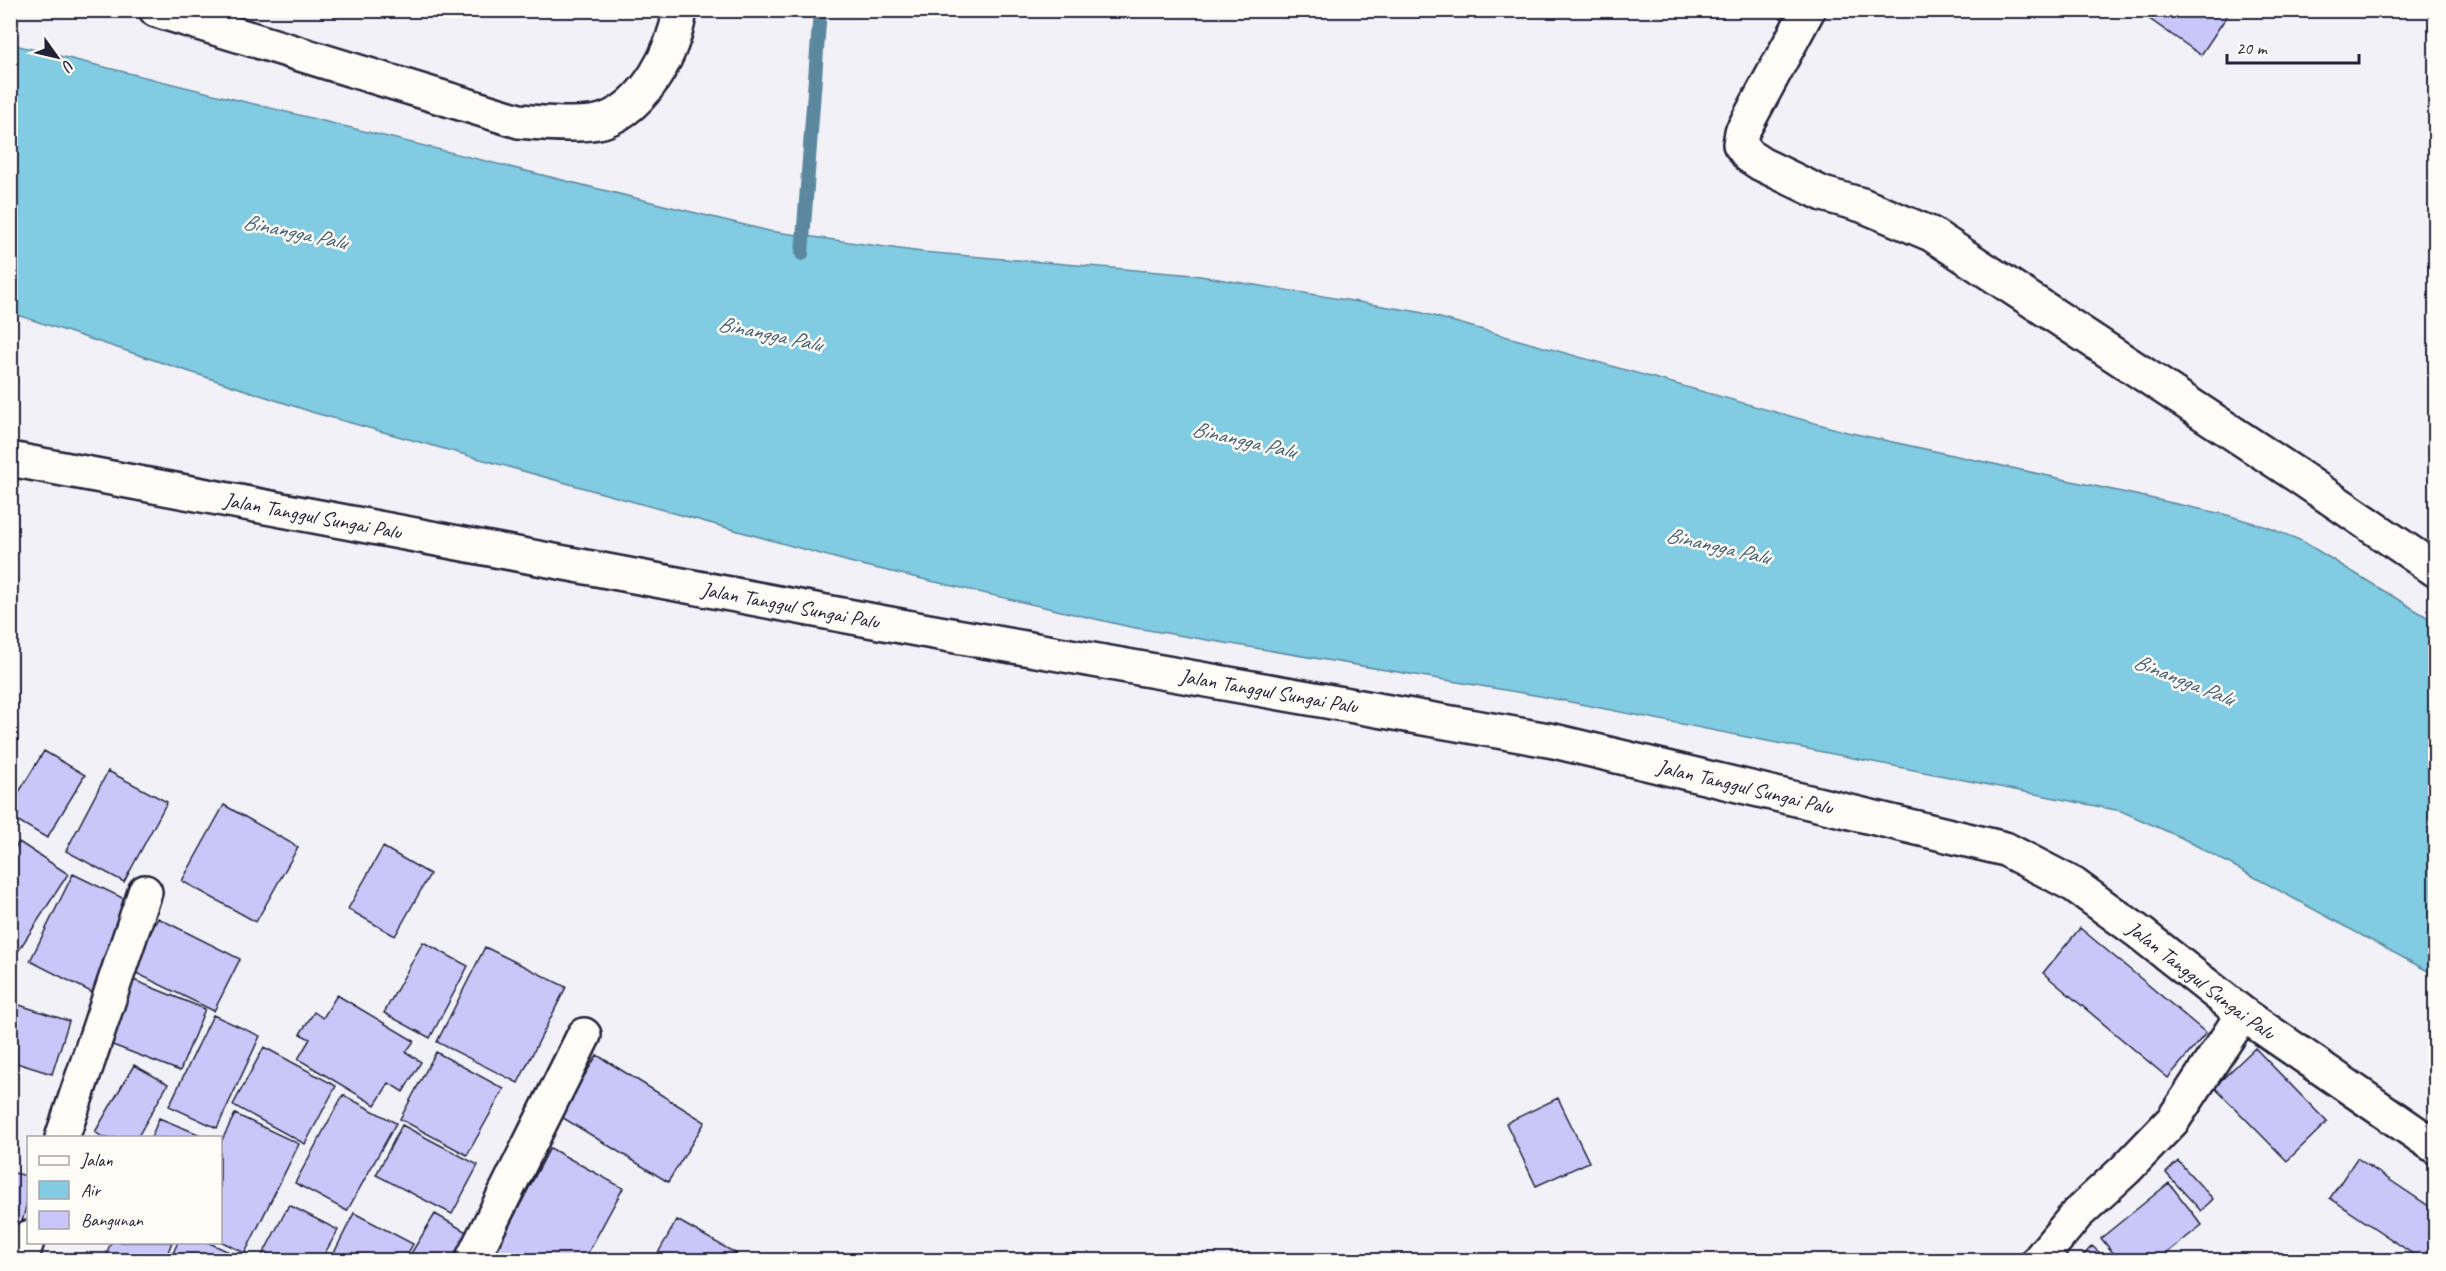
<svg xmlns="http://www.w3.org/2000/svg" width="2446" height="1271" font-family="Caveat,sans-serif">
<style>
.water{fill:#81cce2;stroke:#5b889f;stroke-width:1.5}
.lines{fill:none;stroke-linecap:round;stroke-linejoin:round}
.stream{stroke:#5b889f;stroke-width:14}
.building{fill:#c9c7fa;stroke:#22223b;stroke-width:1.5}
.street-casing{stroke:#22223b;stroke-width:38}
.street{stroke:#fdfcf7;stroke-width:33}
.labels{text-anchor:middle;stroke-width:5;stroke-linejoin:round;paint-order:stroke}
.street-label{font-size:21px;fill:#22223b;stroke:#fdfcf7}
.water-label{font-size:22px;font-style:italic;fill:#435e75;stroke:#fdfcf7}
</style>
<rect width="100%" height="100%" fill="#f3f1f8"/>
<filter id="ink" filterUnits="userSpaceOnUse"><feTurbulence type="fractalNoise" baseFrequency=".0167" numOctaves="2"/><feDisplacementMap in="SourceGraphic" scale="12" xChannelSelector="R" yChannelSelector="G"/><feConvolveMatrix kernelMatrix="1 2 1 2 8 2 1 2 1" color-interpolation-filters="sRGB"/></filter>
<g filter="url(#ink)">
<path class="water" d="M11,44l758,187 153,21 272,23 225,37 428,120 380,83 40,12 35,14 133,81v353l-253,-137 -61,-27 -581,-115 -410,-69 -277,-64 -538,-150 -304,-100z"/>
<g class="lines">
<path class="stream" d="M802,254l18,-244"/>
</g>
<path class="building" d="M2148,10h83l-30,45 -56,-39z
M44,751l41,24 -38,63 -37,-22v-9z
M108,771l59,31 -43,80 -58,-31z
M224,805l74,42 -42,75 -74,-41z
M19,842l49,32 -53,82 -5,-3v-98z
M383,847l47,27 -35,62 -47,-27z
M73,874l64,31 -44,88 -63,-32z
M158,918l82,41 -26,52 -82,-40z
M2080,928l126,105 -38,45 -125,-105z
M423,942l45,24 -38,72 -46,-25z
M485,947l81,40 -48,96 -81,-41z
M131,979l74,30 -25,62 -75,-29z
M337,995l77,46 -8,11 15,10 -18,30 -14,-9 -14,22 -77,-46 12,-20 -10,-5 14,-22 9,6z
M10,1002l59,19 -17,53 -42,-13z
M213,1015l47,21 -43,92 -48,-22z
M264,1047l72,39 -31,58 -72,-39z
M2255,1048l72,74 -40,39 -73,-74z
M436,1052l68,37 -37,66 -67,-36z
M597,1055l108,67 -37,60 -108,-66z
M134,1065l34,19 -31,54h-33l-9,-6z
M343,1095l53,28 -49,88 -52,-28z
M1558,1098l31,64 -53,24 -30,-63z
M235,1114l64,30 -54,109 -25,-12v-97z
M159,1118l49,20h-57z
M402,1125l76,40 -26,49 -76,-39z
M550,1148l73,40 -39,72h-93z
M2357,1158l79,53v30l-14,19 -92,-62z
M2178,1161l35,38 -12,12 -35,-38z
M10,1172l18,4v22l-15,62h-3z
M2169,1183l33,42 -44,35h-39l-18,-22z
M289,1205l49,25 -17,30h-61z
M354,1213l59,31 -9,16h-54l-16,-7z
M435,1214l42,24 -13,22h-57z
M677,1220l60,34 -3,6h-80z
M111,1242h61l-7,18h-61z
M178,1242h29l38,17 -75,1z
M2092,1246l16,14h-29z"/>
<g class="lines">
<defs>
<g id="street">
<path d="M156,10l363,111c20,2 68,6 86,-1 41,-15 69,-69 75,-110"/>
<path d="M1808,10l-66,122 -2,12 9,12 12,8 62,30 39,11 69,29 367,242 138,94"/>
<path id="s1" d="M10,459l912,171 632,111 451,108 69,36 66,48 103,81 193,133"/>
<path d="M62,1138l83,-246"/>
<path d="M21,1260l7,-22"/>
<path d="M472,1260l112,-225"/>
<path d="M2039,1260l38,-46 49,-45 47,-49 70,-106"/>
</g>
</defs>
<use href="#street" class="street-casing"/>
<use href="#street" class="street"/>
</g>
</g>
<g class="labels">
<g class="street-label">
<text dy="7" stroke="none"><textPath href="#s1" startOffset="308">Jalan Tanggul Sungai Palu</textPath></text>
<text dy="7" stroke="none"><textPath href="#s1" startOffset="794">Jalan Tanggul Sungai Palu</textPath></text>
<text dy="7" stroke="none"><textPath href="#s1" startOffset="1280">Jalan Tanggul Sungai Palu</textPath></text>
<text dy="7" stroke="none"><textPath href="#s1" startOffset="1766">Jalan Tanggul Sungai Palu</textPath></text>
<text dy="7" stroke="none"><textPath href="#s1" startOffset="2270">Jalan Tanggul Sungai Palu</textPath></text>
</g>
<g class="water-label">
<text transform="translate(295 231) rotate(12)" y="8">Binangga Palu</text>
<text transform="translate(770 333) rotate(12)" y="8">Binangga Palu</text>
<text transform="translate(1244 439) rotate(13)" y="8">Binangga Palu</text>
<text transform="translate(1718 545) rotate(13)" y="8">Binangga Palu</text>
<text transform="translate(2184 679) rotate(22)" y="8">Binangga Palu</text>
</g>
</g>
<rect width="2446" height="1271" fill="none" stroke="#fdfcf7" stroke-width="36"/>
<rect x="18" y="18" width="2410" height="1235" fill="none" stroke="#22223b" stroke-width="2" filter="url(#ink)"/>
<rect x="27" y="1136" width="195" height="108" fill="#fdfcf7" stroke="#a5a5ac" stroke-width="1.5"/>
<rect x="39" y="1156" width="30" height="9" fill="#fdfcf7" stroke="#a5a5ac" stroke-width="1.5"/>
<text x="81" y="1166" font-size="18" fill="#22223b">Jalan</text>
<rect x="39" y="1181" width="30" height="18" fill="#81cce2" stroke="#a5a5ac" stroke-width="1.5"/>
<text x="81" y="1196" font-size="18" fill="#22223b">Air</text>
<rect x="39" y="1211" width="30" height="18" fill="#c9c7fa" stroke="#a5a5ac" stroke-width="1.5"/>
<text x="81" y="1226" font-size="18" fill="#22223b">Bangunan</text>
<g transform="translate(57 57) rotate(124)" stroke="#fdfcf7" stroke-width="4.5" paint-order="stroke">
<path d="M0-4.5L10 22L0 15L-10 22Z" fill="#22223b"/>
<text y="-9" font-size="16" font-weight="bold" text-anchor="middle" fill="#22223b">U</text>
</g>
<path d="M2227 54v9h132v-9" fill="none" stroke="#22223b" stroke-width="3"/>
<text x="2236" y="54" font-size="18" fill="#22223b" stroke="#fdfcf7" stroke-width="4.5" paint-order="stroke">20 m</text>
</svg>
